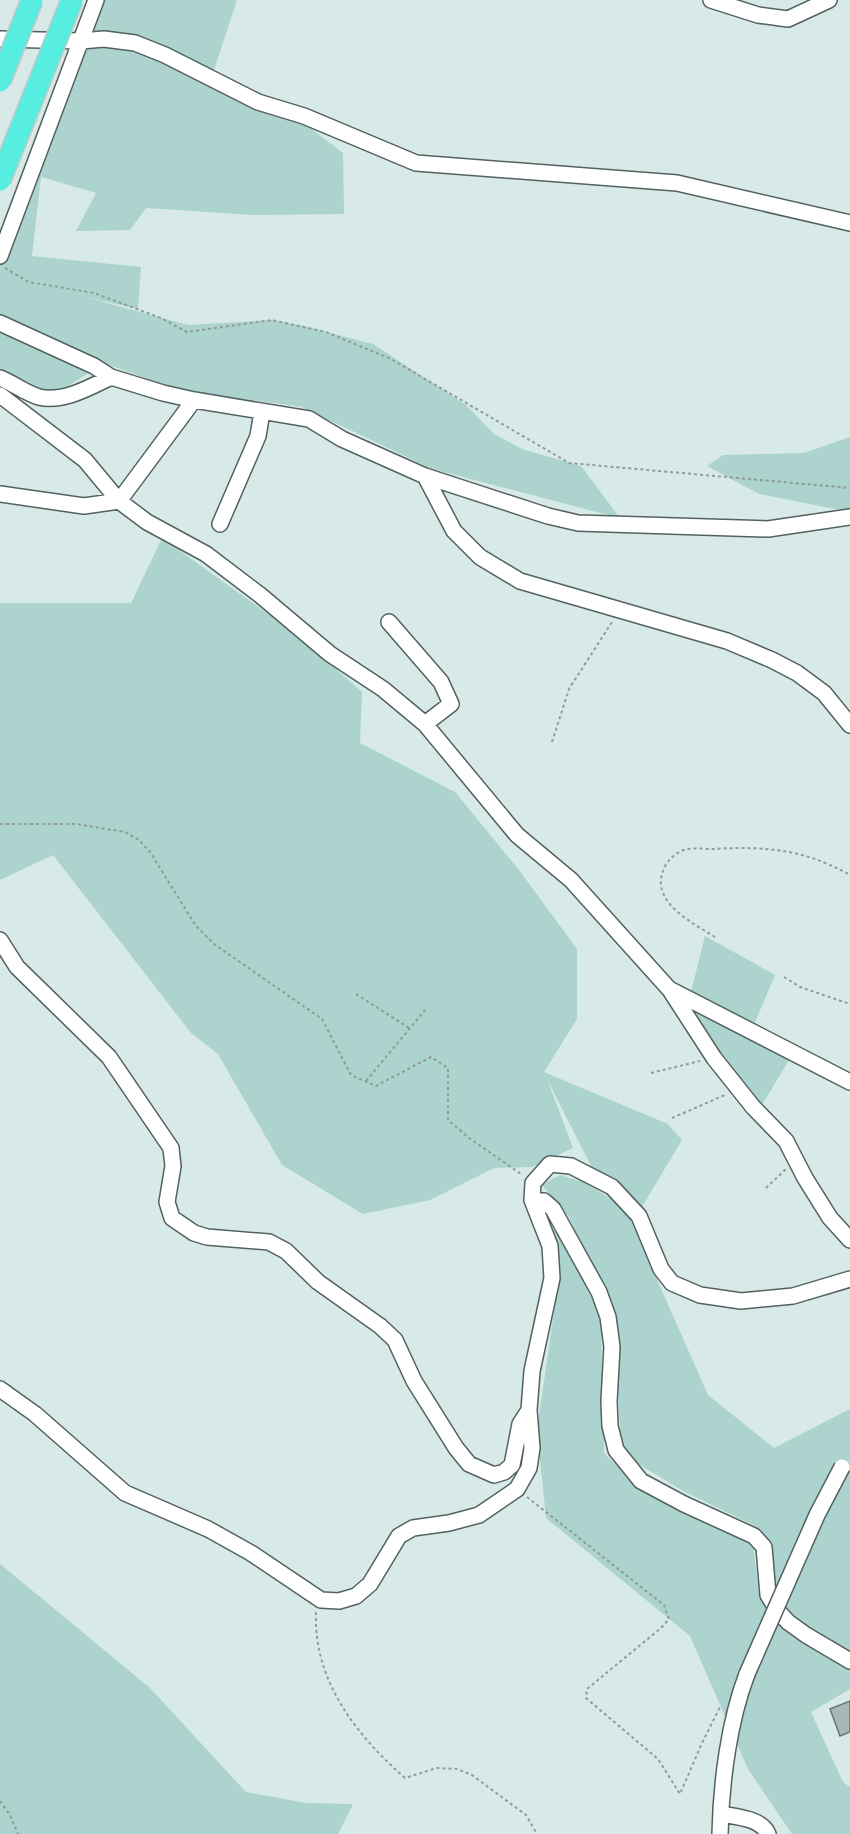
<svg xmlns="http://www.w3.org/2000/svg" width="850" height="1834" font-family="'Zilla Slab',serif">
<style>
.green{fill:#acd3ce}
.building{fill:#a7b9b7;stroke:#667775;stroke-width:1.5}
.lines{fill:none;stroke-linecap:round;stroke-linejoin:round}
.minor-casing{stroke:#526260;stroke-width:18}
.path{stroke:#8d9b99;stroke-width:2;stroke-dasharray:3 3;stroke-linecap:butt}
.minor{stroke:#fff;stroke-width:15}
.minor-bridge-casing{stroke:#526260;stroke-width:18;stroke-linecap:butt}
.highway-bridge-casing{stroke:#c6c8c8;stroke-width:24;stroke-linecap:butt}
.minor-bridge{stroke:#fff;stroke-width:15}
.highway-bridge{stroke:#57ede0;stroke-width:21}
</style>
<rect width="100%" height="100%" fill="#d8eae8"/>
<path class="green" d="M101,0h136l-24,73 75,38 55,42 1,61 -91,1 -107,-7 -16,22 -54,1 20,-38 -55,-16 -9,79 109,11 -3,42 -53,-12 103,28 84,-5 32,6 69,18 93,61 28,29 28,15 59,17 39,52 -188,-49 -130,-62 -127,-18 -71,-26 -53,34 -51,-22v-134l34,-75 8,3z
M850,437v75l-91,-18 -52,-28 16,-11 81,-2z
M162,538l134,96 66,58 -2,51 95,49 64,78 58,79v70l-33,53 124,52 14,16 -42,70 -48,-42 -45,-89 26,69 -41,19 -38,1 -64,32 -67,14 -81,-49 -64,-111 -27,-21 -138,-178 -53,25v-277h131z
M705,936l70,39 -24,57 38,28 -29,48 -51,-61 -21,-43z
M560,1175l23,7 42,25 83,188 66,53 76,-39v244l-69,-44 -7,-14 -3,-52 -14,-16 -74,-36 -51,-31 -11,-17 -8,-124 -44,-102 -27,-32z
M558,1228l43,90 3,135 41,40 108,50 6,52 22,31 69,44v19l-39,23 32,70 7,5v47h-58l-44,-65 -58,-133 -144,-118 -9,-88 22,-153 -5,-47z
M0,1564l149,123 97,105 60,11 47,1 -15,30h-338z"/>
<path class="building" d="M850,1701v31l-10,4 -10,-27z"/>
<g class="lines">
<defs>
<path id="minor" d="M711,0l47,15 30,4 41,-19
M0,39l81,2 23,-2 31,4 30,12 93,47 46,14 112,47 261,20 173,40
M0,256l96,-256
M0,323l94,43 17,11 52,16 31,7 115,19 33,20 83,37 123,40 30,7 190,6 82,-12
M0,378c13,5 25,15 39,19 24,6 51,-10 72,-20
M0,395l85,65 34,41 28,21 59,32 54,41 70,59 53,35 42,35 92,111 54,45 99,110 44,68 39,49 33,34 19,37 25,40 20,22
M425,476l29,55 26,26 40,24 207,60 45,19 25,13 27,20 26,32
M0,494l84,12 35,-5 75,-101
M220,524l38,-88 4,-24
M389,622l52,60 10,22 -26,20
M0,940l17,27 92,90 62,91 2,18 -6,36 5,16 22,15 13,4 62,5 17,9 32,31 62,44 15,14 19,41 42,67 13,16 25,11 10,-3 8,-7 8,-41 9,-14
M671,990l179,92
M532,1200l12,1 9,8 46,83 9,25 4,30 -3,54 1,25 6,24 25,31 43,23 70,32 10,11 4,48 9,15 11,12 18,13 44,26
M0,1389l35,25 90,79 83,36 43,24 70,47 18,1 17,-5 14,-12 29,-48 14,-8 36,-5 30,-8 38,-26 12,-21 3,-20 -3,-38 3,-39 20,-93 -2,-32 -18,-46 1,-17 17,-19 21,2 41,21 27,29 22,53 11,14 28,12 41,6 52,-5 57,-17
M721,1814c15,3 40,4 47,20
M720,1834c1,-51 9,-113 27,-160"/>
</defs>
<use href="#minor" class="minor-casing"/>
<path class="path" d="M5,268l24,14 65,11 67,25 26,14 85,-12 54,12 65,27 178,104 281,25
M552,742l17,-53 43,-67
M0,824h76l49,8 14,8 11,12 46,74 18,18 108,75 29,56 25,11 55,-29 17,11v52l21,18 52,36
M715,937c-22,-14 -64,-34 -52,-66 3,-9 10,-16 18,-20 9,-4 23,-2 32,-2 52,-3 91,0 137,26
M784,977l16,10 50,17
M356,994l53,34
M651,1073l49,-12
M366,1081l59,-71
M672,1118l53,-23
M766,1188l20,-19
M527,1497l137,108 5,14 -8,9 -74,61 -1,9 72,61 22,35 22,-51 18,-36
M316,1612c-3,68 40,123 89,166l32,-10 20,1 15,6 54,40 11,19
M0,1801l10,14 8,19"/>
<use href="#minor" class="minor"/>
<defs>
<path id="minor-bridge" d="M747,1674l70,-159 25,-48"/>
<path id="highway-bridge" d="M0,81l32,-81
M0,180l72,-180"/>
</defs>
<use href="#minor-bridge" class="minor-bridge-casing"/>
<use href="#highway-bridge" class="highway-bridge-casing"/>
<use href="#minor-bridge" class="minor-bridge"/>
<use href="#highway-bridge" class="highway-bridge"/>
</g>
</svg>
